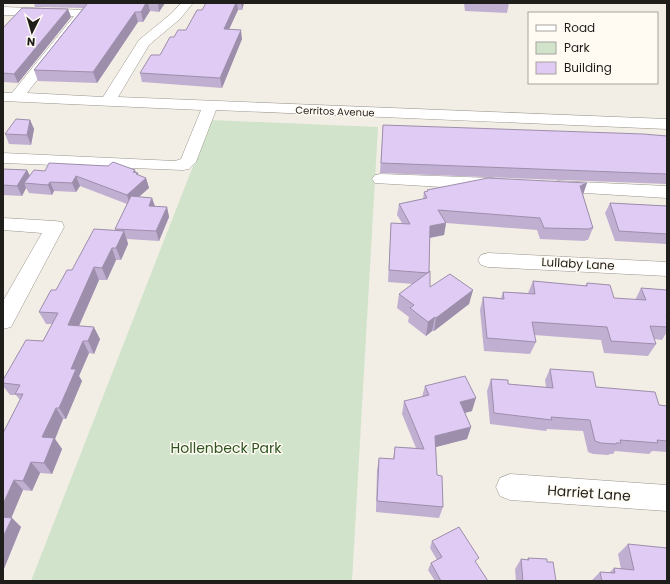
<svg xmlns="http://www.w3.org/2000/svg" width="670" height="584" font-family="Poppins,sans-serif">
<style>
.green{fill:#d1e3cb}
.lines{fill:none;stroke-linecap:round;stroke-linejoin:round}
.minor-casing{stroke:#99958d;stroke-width:1}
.minor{fill:#fff;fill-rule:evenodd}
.wall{fill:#c1afd2}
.shaded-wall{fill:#9d8eab}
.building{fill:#e0cbf4;stroke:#9d8eab}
.labels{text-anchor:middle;stroke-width:3;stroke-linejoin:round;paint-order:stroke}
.far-street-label{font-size:10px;fill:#201e1b;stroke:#fffbf3}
.street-label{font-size:12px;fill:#201e1b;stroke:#fffbf3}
.near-park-label{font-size:14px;fill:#2e531f;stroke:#fffbf3}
.near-street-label{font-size:14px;fill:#201e1b;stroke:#fffbf3}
</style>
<rect width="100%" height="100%" fill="#f2eee5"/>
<path class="green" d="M211,120l167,7 -26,454h-321z"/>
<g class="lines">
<defs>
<path id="minor" d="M181,3h12l-13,16 -31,26 -31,52 549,22v10l-451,-19 -20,52 -7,7 -6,1 -180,-7v-10l172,8 6,-2 20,-49 -198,-9v-8h9l62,-77 -71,-1v-8l84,3 2,3 -2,3 -60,77 76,4 36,-57 33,-27z
M381,174l112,4 6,2 3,4 -3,4 -6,2 -118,-7 -3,-4 3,-4z
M558,181l109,5v12l-115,-7 -3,-4 3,-4z
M3,218l52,3 7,1 2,5 -53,100 -8,2v-28l39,-68 -39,-3z
M488,253l179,9v14l-179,-9 -7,-2 -3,-5 3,-5z
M510,474l157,11v26l-157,-11 -10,-4 -4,-9 4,-9z"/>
</defs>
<use href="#minor" class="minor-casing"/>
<use href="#minor" class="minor"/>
</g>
<path class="wall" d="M34,3h131l-6,9 -9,-1 -7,11h-5l-41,61 -59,-2 -4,-11 49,-62 -48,-1z
M206,3h38l-2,7h-4l-9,19 13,10 -20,49 -80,-6 -2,-9 20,-18 14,-18 12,-7 16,-20z
M464,3h45l-2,10 -42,-2z
M68,9l3,8 -53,66 -15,-1v-54z
M30,120l4,9 -3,16 -22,-1 -4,-10z
M383,125l284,11v48l-287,-11z
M3,169l24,1 3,6 15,-5 90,-1 1,3h2v2l8,3 3,10 -11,9 14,1 3,8 12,1 2,10 -10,24 -32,-2 1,5 -7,16h-5l-9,20h-8l-20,46 21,13 -6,15 -5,-1 -10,23 3,5 -16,38h-3l-8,20 7,10 -10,25 -12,-1 -8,18 -9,-1 -12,27 10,10 -18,44 17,-171 -4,-5h-6l-7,-9v-6l40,-39 9,-17h-6l-7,-12 33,-42 43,-40v-1l12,-25 -47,-18 -4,6 -22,-1 -2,4 -23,-2 -3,-5 -4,8 -19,-1z
M427,190l156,5 10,33 -5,12h-2l-1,1 -45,-2 -3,-9 -91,-7 -2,12 -14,3 -1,34 1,15 43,3 -4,14 -35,27h-2l-6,5 -18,-14 1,-5 -12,-9 2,-14 14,-10 -25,-2 3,-59h11l-5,-8 2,-11 24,-5 1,-7h3z
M610,203l57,3v38l-52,-3 -10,-28z
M533,281l52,5 2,-3 27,15 21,2 6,-12 26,2v42l-5,8 -8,-1 2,5 -8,12 -44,-3 -3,-13 -67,-5 2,7 -6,12 -46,-3 -4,-41 3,-13 18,1 2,-6 25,1z
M550,369l46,18 63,18 8,1v46l-15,-1 -3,3 -34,-3 -2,3h-3l-2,1 -15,-1 -5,-2 -5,-21 -36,-2 -1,2 -56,-7 -3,-33 4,-12 17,5 38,3 -1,-7z
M425,386l47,25 -7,2 6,14 -4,12 -31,8 1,28 6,32 -4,11 -63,-6 1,-42 2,-12 14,1 2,-12 21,1 -14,-34 2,-13 18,-4z
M432,541l44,22 12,18h-53l-7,-11 3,-7 6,-3 -7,-12z
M628,544l39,37h-76l9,-9h10l4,-4 7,1 -3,-15z
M528,558l19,4 9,19h-40l-1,-12 6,-10 6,1z"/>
<path class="shaded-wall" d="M146,3h2l2,8 -7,11 -2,-10z
M158,3h7l-6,9z
M236,3h1l1,7 -13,28 -1,-9z
M241,3h3l-2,7z
M68,9l3,8 -53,66 -4,-9z
M135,12l3,10 -41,61 -4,-11z
M241,30l1,9 -20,49 -2,-10z
M30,120l4,9 -3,16 -4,-10z
M27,170l5,10 -8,3 2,5 -4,8 -5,-10z
M135,170l1,4 2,-1 2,10 6,-5 3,10 -19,17 -3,-10 6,-23z
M76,176l4,10 -4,6 -4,-9z
M50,182l4,9 -2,4 -4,-10z
M587,183l-4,12 -3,-9z
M152,198l3,9 -6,-1z
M167,207l2,10 -10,24 -3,-10z
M446,223l-2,12 -16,3 2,-12z
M124,231l4,13 -7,16 -5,-12z
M112,248l4,12 -9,20 -5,-12z
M94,267l5,13 -25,57 -6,-12z
M473,290l-4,14 -35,27 2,-13z
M435,317l-3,14 -6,5 2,-14z
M94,327l6,12 -6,15 -6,-13z
M83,341l6,12 -10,23 3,5 -16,38 -7,-11 12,-39z
M476,398l-4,13 -16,4 4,-13z
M56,408l7,11 -8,20 7,10 -10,25 -8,-11 -2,-26z
M471,427l-4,12 -35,9 3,-12z
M31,462l9,11 -8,18 -9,-10z
M14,480l9,10 -15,36 -5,-4v-18z
M12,518l9,9 -18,44v-34z"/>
<path class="building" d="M87,3h59l-5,9h-6l-42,60 -59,-2 53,-66z
M206,3h30l-12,26 17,1 -21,48 -80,-5 11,-18h9l10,-18h4l4,-7h8l11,-20h5z
M22,8l46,1 -54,65 -11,-1v-45z
M16,119l14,1 -3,15 -22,-1z
M383,125l260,9 24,2v38l-286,-11z
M113,162l22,8 -2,2 5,1 -2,1 10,4 -19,17 -51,-19 -4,7 -22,-1 -2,3 -24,-2 10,-13 11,1 4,-8 59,3z
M3,169l24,1 -10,16 -14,-1z
M488,178l99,5 -7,3 13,42h-3v1l-46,-1 -4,-10 -102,-8 8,13 -16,3 -1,46 -1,1 -39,-3 2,-47 19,1 -11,-20 28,-6 -3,-6 4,-1 -1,-1z
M131,196l21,2 -3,8 18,1 -11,24 -41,-2z
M610,203l57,3v28l-48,-3z
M94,229l30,2 -8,17h-4l-10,20 -8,-1 -26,58 26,2 -6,14h-5l-12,28h5l-9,21 -8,18h-3l-14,29 12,1 -10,25 -13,-1 -8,19 -9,-1 -11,24v-71l20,-39h-8l5,-9 -17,-2v-3l23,-40 17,1 15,-28 -19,-1 12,-22h5l11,-20h5z
M430,271v16l20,-13 23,16 -37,28 -1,-1 -7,5 -18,-14 4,-3 -15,-11z
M533,281l54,5v-3l23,2 4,13 32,2 -5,-12 26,2v26h-1l1,2v9l-17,-1 6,18 -45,-3 -4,-14 -75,-5 4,20 -49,-4 -4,-41 21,2 -1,-7 32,2z
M550,369l43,3 3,15 59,5 4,13 8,1v35l-10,-1 1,3 -38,-3 1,3h-5v1l-15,-1 -6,-2 -5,-21 -39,-3 1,3 -58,-7 -3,-34 17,1v4l45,4z
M465,376l11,22 -16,4 11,25 -36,9 2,39 5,1 1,31 -66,-6 2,-43 15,1 1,-12 29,2 -20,-48 25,-6 -4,-9z
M3,517l9,1 -9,19z
M459,527l20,31 -4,3 13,20h-47l-10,-18 11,-6 -10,-16z
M628,544l39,4v33h-65l-2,-9 15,1 -1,-5 20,2z
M528,558l19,1v3h6l3,19h-33l-2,-22 8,1z"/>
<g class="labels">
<g class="far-street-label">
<text transform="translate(335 111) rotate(2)" y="4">Cerritos Avenue</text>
</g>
<g class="street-label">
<text transform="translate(578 264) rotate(3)" y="4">Lullaby Lane</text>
</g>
<g class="near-park-label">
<text x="226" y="453">Hollenbeck Park</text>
</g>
<g class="near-street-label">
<text transform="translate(589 493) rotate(4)" y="5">Harriet Lane</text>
</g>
</g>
<rect width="670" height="584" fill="none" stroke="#201e1b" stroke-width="8"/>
<rect x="528" y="12" width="130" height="72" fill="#fffbf3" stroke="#a6a39d"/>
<rect x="536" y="25" width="20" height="6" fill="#ffffff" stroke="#a6a39d"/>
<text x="564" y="32" font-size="12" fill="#201e1b">Road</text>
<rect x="536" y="42" width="20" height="12" fill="#d1e3cb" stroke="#a6a39d"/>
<text x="564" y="52" font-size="12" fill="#201e1b">Park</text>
<rect x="536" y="62" width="20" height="12" fill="#e0cbf4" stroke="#a6a39d"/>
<text x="564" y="72" font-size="12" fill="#201e1b">Building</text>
<g transform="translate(32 32) rotate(185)" stroke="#fffbf3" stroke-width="3" paint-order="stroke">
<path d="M0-3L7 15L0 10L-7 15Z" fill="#201e1b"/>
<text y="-6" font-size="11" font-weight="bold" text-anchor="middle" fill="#201e1b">N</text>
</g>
</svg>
